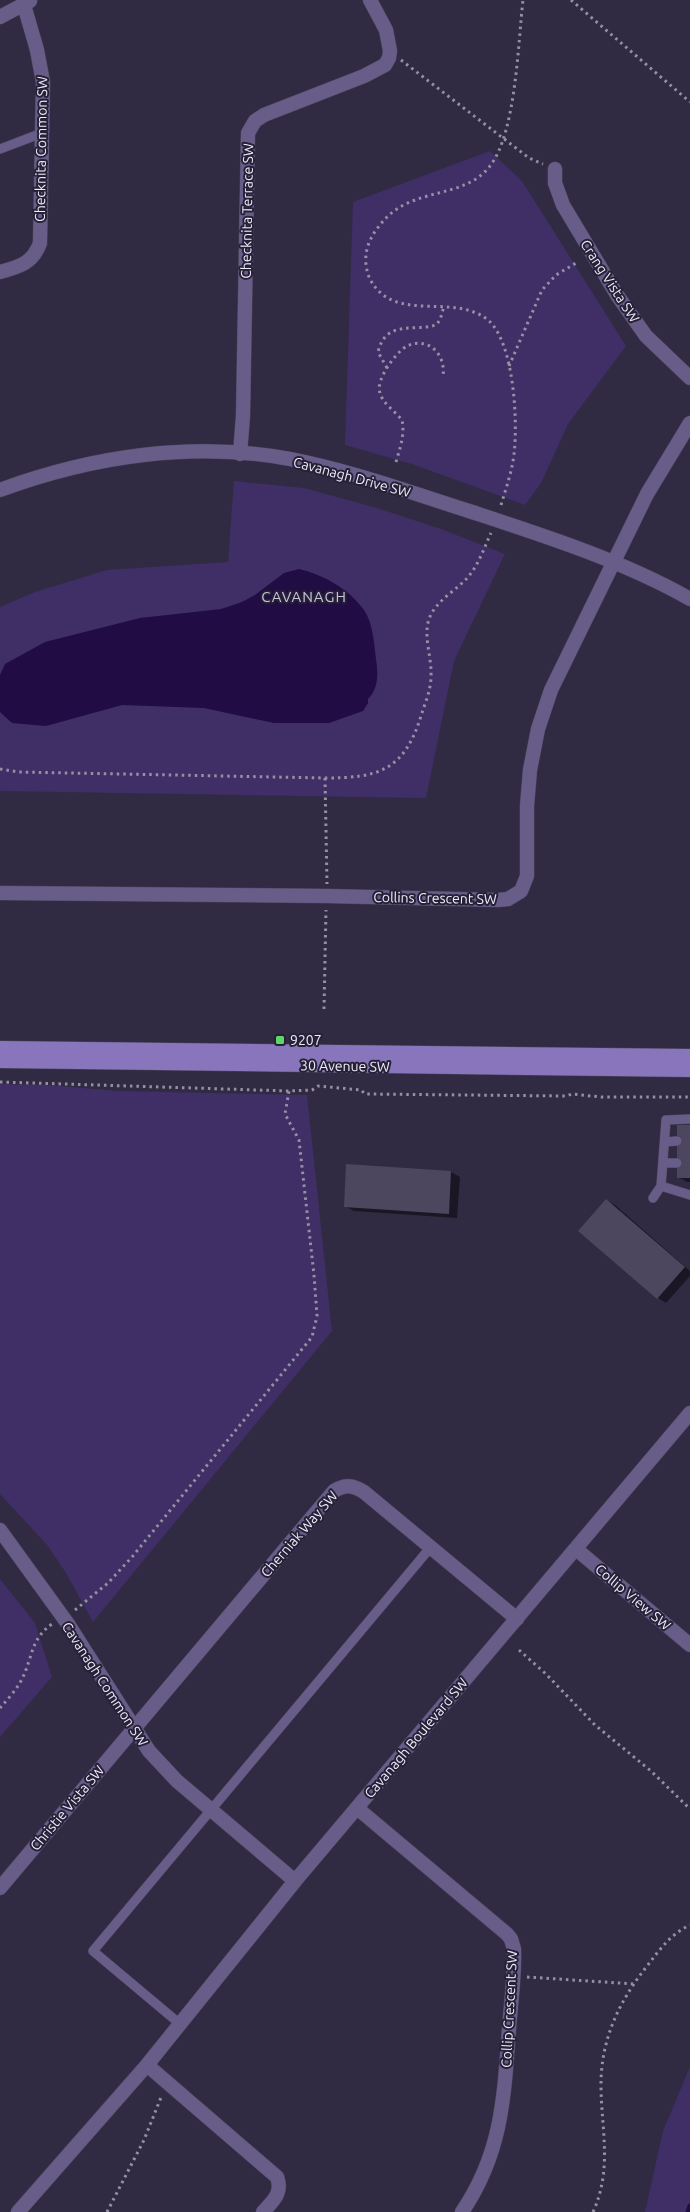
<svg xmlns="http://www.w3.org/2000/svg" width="690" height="2212" font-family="Ubuntu,sans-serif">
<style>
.green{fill:#402e66}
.water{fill:#210c43}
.shadow{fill:#0007}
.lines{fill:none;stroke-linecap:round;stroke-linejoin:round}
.stream{stroke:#210c43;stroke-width:5}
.building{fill:#4c465f}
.service-casing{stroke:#4b465c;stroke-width:10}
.minor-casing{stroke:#4b465c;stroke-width:15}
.tertiary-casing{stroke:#4b465c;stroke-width:15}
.secondary-casing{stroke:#4b465c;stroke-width:15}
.path{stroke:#9590a3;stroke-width:3;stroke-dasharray:2.5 4;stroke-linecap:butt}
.service{stroke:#685d89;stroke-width:9}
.minor{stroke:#685d89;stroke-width:14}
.tertiary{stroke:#685d89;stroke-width:14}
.secondary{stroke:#8875bc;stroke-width:14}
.poi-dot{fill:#60d56a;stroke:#262137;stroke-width:2}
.labels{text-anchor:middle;stroke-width:4;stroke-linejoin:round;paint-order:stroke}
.street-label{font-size:14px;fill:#efebfb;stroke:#262137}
.poi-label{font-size:14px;fill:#efebfb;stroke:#262137;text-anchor:start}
.neighbourhood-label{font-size:15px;letter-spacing:1px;fill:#c9c3e0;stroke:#262137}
</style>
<rect width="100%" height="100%" fill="#302b42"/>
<path class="green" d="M490,151l32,30 104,165 -58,78 -27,59 -16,22 -113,-41 -67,-19 8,-243z
M234,481l70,7 73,20 64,21 64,25 -51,107 -28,137 -426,-7v-184l35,-15 72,-22 121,-8z
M0,1084l48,1 70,6 189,4 25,236 -239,291 -27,-49 -18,-27 -48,-52z
M0,1579l35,44 17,54 -52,60z
M690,2067v145h-45l18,-81z"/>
<path class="water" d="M299,569c25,6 50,20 65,41 9,13 10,33 12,49 2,14 3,29 -8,40v4l-5,8 -34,12h-55l-70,-15 -82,-3 -76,21 -34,-3 -12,-11v-37l5,-11 40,-22 95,-24 81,-9 21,-7 13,-7 29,-22z"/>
<path class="shadow" d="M690,1126v56h-3l-9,-5z
M451,1172l9,5 -3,41 -103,-7 -9,-5z
M606,1200l9,5 75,66v5l-24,27 -8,-5 -78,-67z"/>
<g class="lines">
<path class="stream" d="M688,2212l2,-6"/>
</g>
<path class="building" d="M677,1125h13v53h-13z
M346,1164l105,7 -2,43 -105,-7z
M606,1199l79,68 -28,32 -79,-68z"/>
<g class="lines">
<defs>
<path id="service" d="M0,149l42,-16
M690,1119l-24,1 -5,66 29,9
M665,1142l12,-1
M663,1163h14
M653,1198l8,-12
M180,2024l-87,-73 337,-403"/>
<path id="minor" d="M0,17l30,-16
M555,169v14l8,22 54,90 29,41 44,42
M0,272c19,-5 33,-9 40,-29l3,-161 -6,-32 -13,-45
M240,454l3,-38 5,-283 7,-12 9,-6 100,-39 21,-11 4,-7 1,-7 -4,-21 -16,-30
M0,893l327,3 171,4 10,-1 13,-8 6,-15v-70l3,-36 8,-41 13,-39 96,-196 43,-71
M576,1549l114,96
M357,1808l150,126 4,5 3,10c1,26 -3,53 -5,80 -5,69 -7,124 -47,183
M0,1888l334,-397c11,-7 19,-6 30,1l153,127
M147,2065l130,112c6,16 -4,24 -14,35
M18,2212l129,-147 148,-184"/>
<path id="tertiary" d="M0,490c92,-34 193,-49 290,-31 62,12 122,34 182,53 73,24 151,49 218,87
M0,1530l68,94 81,127 28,30 118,100 395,-468"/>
<path id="secondary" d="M0,1048l690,8
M0,1061l690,9"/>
</defs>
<use href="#service" class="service-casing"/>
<use href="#minor" class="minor-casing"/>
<use href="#tertiary" class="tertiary-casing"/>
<use href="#secondary" class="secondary-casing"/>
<path class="path" d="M571,0l119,102
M401,60l128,98 14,6
M509,366l33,-76 14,-15 20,-12
M387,368l-9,-16c8,-33 36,-20 58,-27l4,-5 4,-14
M396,462c4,-14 9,-27 6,-42 -7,-9 -19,-16 -22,-27 -5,-13 16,-41 27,-47 22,-10 39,9 36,30
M501,505c5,-17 11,-33 13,-51 4,-33 0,-112 -26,-134 -35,-28 -92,4 -117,-39 -4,-7 -6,-18 -5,-26 1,-11 7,-22 14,-30 30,-40 83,-24 110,-59 26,-33 28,-123 33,-166
M0,769l19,3 306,6c53,0 79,-7 96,-62 4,-13 10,-26 10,-40 1,-19 -8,-39 -2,-57 7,-19 27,-28 39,-42 11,-13 16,-29 23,-44
M325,778l2,106
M324,1009l2,-99
M0,1082l289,9 23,-1 6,-4 43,4 4,4 201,2 6,-2 29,3h89
M75,1610l33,-27 24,-26 180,-220 5,-21 -3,-41 -15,-135 -14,-26 4,-23
M519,1650l27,24 49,51 56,46 39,38
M0,1708c8,-9 18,-20 23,-31 10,-22 8,-38 29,-53
M527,1977l107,7
M107,2212l37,-72 18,-45
M593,2212c19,-42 9,-79 8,-123 -1,-46 16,-84 43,-119 14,-18 25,-35 46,-45"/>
<use href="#service" class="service"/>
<use href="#minor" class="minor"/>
<use href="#tertiary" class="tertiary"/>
<use href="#secondary" class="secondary"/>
</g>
<rect class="poi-dot" x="275" y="1035" width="10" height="10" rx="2.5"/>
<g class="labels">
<g class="street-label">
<text transform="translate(41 149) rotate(-89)" y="5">Checknita Common SW</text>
<text transform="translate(247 211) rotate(-89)" y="5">Checknita Terrace SW</text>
<text transform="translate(610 281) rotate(57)" y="5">Crang Vista SW</text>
<text transform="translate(352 477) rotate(15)" y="5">Cavanagh Drive SW</text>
<text transform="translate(435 898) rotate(1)" y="5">Collins Crescent SW</text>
<text transform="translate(345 1066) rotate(1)" y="5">30 Avenue SW</text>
<text transform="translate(299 1534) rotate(-49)" y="5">Cherniak Way SW</text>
<text transform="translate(633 1597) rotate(40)" y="5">Collip View SW</text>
<text transform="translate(105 1684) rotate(57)" y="5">Cavanagh Common SW</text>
<text transform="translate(416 1738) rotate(-50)" y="5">Cavanagh Boulevard SW</text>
<text transform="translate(67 1808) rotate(-50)" y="5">Christie Vista SW</text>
<text transform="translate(509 2009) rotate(-87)" y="5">Collip Crescent SW</text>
</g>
<g class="poi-label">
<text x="290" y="1045">9207</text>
</g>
<g class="neighbourhood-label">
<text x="304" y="602">CAVANAGH</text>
</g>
</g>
</svg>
